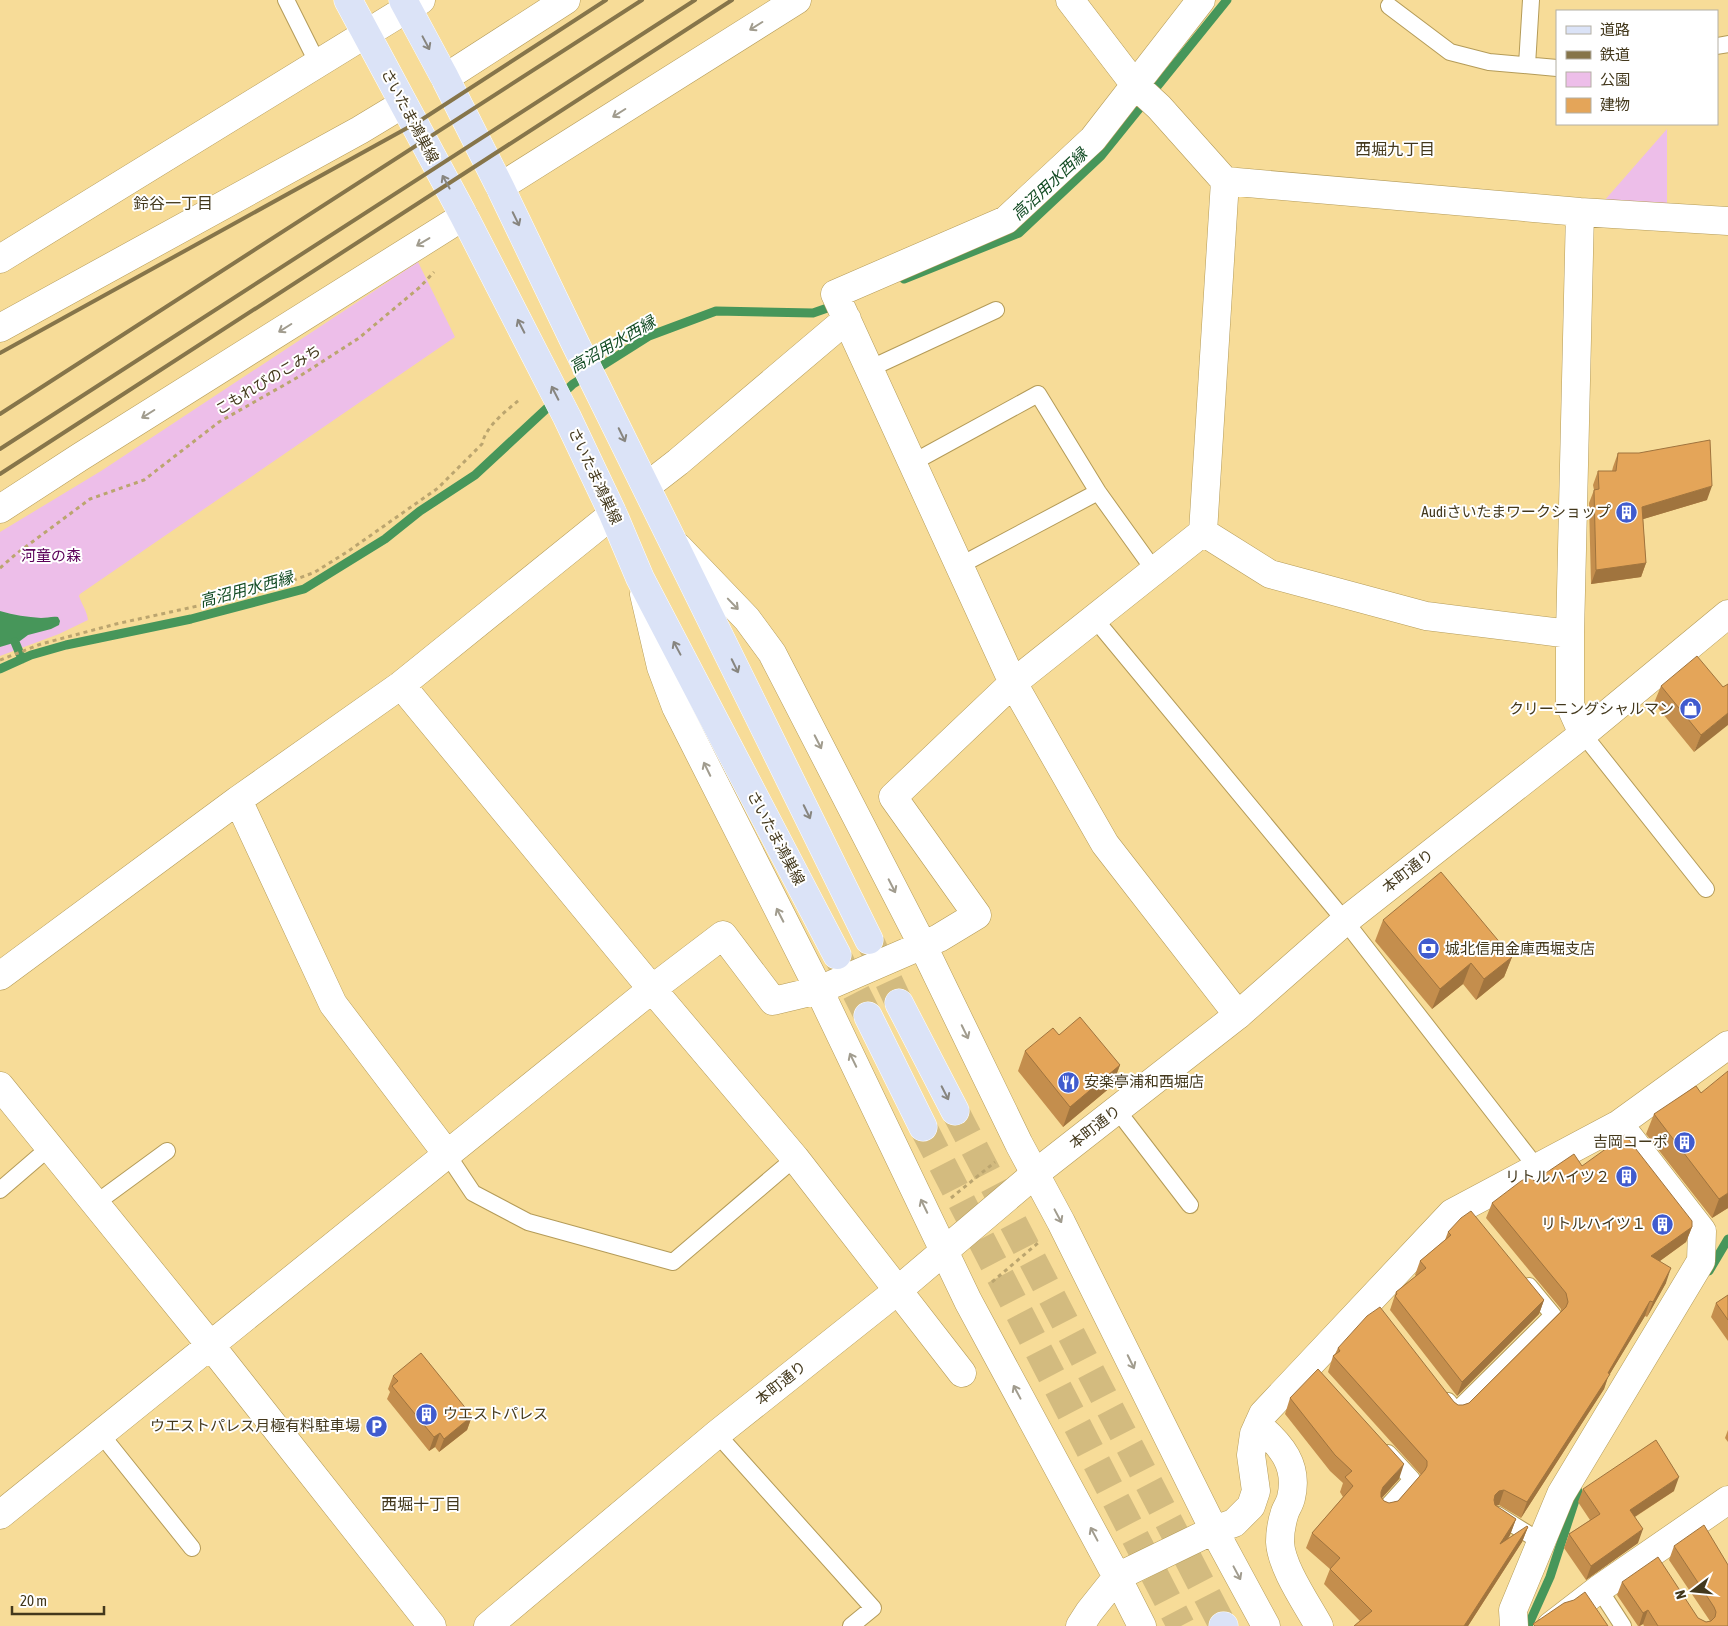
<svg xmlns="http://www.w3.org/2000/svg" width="1728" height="1626" font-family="'Asap Condensed','Noto Sans JP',sans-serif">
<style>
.green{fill:#edbee9}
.water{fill:#47965a}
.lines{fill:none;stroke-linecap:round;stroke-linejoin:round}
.stream{stroke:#47965a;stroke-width:9}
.primary-tunnel{stroke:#d3bb7f;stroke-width:28;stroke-dasharray:28 14;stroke-linecap:butt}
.service-casing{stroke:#b49b58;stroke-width:18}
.minor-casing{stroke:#b49b58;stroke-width:29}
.secondary-casing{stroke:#b49b58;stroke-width:29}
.primary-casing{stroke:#fff;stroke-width:29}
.path{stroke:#bba56f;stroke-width:3;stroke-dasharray:4 4;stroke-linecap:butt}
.service{stroke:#fff;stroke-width:16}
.minor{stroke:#fff;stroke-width:28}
.secondary{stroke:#fff;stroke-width:28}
.primary{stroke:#dbe3f7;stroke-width:28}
.rail{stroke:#86754a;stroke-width:4}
.wall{fill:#c48e4d}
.shaded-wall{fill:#a0743e}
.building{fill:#e4a559;stroke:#a0743e}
.oneway{stroke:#a19c8e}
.oneway2{stroke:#87857f}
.labels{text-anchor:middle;stroke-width:4;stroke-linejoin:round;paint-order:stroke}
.street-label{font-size:15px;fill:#43381c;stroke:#fff}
.poi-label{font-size:15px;fill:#43381c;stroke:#fff;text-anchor:end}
.park-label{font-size:15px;fill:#5c025a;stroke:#fff}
.neighbourhood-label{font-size:16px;fill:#43381c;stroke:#fff}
.water-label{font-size:16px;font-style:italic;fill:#134c24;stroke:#fff}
</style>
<rect width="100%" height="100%" fill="#f7dc98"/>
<path class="green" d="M1667,129v74l-63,-2z
M418,262l37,75 -375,257 -1,2c3,9 8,15 9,24l-29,14 -59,22v-124l101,-61z"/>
<path class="water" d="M0,611c14,4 27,6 41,7 6,0 11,-2 17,-1l2,4 -1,4 -8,4 -23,6 -8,6 -20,6z"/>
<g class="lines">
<path class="stream" d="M904,279l115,-46 82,-77 126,-156
M15,642l7,17
M0,669l31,-14 35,-10 125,-26 113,-30 81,-50 35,-28 55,-36 98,-91 76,-48 67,-25 97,2 23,-8
M1709,1271l19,-32
M1528,1626l22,-49 28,-86"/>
<path class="primary-tunnel" d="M871,943l28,60
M837,955l31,61
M955,1111l268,515
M923,1127l258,499"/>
<defs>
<path id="service" d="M286,0l32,64
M1389,6l61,46 39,10 68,6
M1717,46l11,-2
M1527,65l4,-65
M869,369l127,-59
M912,463l126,-69 60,98 56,78
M959,566l139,-74
M1094,618l251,303 192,247
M1583,734l123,155
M1117,1110l73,95
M447,1154l26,39 55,29 145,40 122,-104
M0,1190l50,-43
M96,1203l71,-52
M1448,1401l8,10 97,-96 -24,-29
M100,1433l92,115
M717,1434l156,174 -22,18
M1385,1509l27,-30 -24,-26
M1498,1515l43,27
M1599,1589l24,37"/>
<path id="minor" d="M1070,0l65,85 24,22 66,74 355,31 148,9
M1201,0l-108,139 -87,81 -171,74 178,389 92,161 133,171
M445,78l121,-78
M500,187l297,-187
M1580,212l-10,422v71l13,29
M0,259l421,-259
M0,328l360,-198 43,-26
M647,486l31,-24 169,-143
M0,509l80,-52 384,-241
M1203,532l67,42 156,42 144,18
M678,547l69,72 25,34 151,293 96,198 42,78 153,308 52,96
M644,594l17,73 15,40 143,283 149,311 149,276 25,49
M401,685l251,304 143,169 167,215
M238,800l95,204 114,150
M0,976l238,-176 163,-115 212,-171
M0,1086l211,260 221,280
M1258,1425c23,20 41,40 33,73 -1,5 -4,9 -6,14 -3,9 -5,21 -5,30 1,25 27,62 39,84
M0,1515l652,-526 71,-54 50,66 46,-11 120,-52 38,-23 -84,-118 120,-114 190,-151 22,-351
M1080,1626l9,-14 28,-35 97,-47 20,-7 17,-17 5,-15 -5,-36 3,-21 9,-20 189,-201 167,-89 109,-79
M1514,1626l-1,-16 48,-116 140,-233 1,-30 -83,-107
M1551,1626l48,-37 129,-89"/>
<path id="secondary" d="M488,1626l229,-192 180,-143 139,-118 202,-158 107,-94 238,-187 145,-120"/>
<path id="primary" d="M348,0l116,216 103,201 46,97 27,64 197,377
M403,0l42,78 55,109 76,158 293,595
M899,1003l56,108
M868,1016l55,111
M1223,1626h1"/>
</defs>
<use href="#service" class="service-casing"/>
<use href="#minor" class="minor-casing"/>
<use href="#secondary" class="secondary-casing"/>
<use href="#primary" class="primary-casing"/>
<path class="path" d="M0,568l16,-14 74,-55 54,-19 75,-58 81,-46 59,-38 61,-51 14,-15
M0,660l41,-16 75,-20 118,-26 47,-13 34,-13 32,-20 91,-64 44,-44c4,-18 23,-32 37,-44
M951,1198l44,-36
M992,1282l46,-39"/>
<use href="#service" class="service"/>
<use href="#minor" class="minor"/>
<use href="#secondary" class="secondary"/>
<use href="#primary" class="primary"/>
<path class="rail" d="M0,353l418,-231 188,-122
M0,414l642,-414
M0,449l695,-449
M0,474l732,-474"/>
</g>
<path class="wall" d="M1618,453l89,47 -64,19 3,44 -5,14 -50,7 -2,-81 5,-13 -1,-5 5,-14h14l1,-4z
M1661,686l62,1 -29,65 -40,-49z
M1383,920l129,37 -8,20 -28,23 -13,-16 -31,25 -57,-68z
M1025,1051l95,14 -8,21 -49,41 -45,-56z
M1701,1093l27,115 -16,10 -66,-84 8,-20z
M1582,1166l110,61 -6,15 -26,19 6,22 -19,34 -2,-1 -37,61 -4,12 -83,129 -22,-13 -3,1 20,13 -6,16 -2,4 20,-12 -6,15 -54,84h-114l6,-5 -36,-37 6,-15 -24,-21 6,-15 31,-36 -3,-5 3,-9 -13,-12 -45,-57 5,-16 109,81 -17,19 2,3 5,2 9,-2 23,-26 -93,-103 5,-16 2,-2 3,-6 116,54 4,3h5l6,-2 92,-92v-2l-75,-91 6,-15 42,-22z
M1448,1232l96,68 -5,14 -82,82 -67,-86 6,-18 20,-16 -1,-1 5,-14 25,-21z
M1728,1295v46l-17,-24 5,-14z
M393,1376l79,40 -5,14 -28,22 -4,-5 -6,4 -42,-52 3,-7 -2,-3z
M1728,1430v12l-3,-4z
M1583,1489l91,2 -39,26 3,26 -52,37 -22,-32 5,-14 21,-14 -12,-18z
M1674,1546l54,80h-84l-1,-2 -3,2h-2l-21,-31 5,-13 84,40 4,-1 -41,-61z"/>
<path class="shaded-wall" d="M1712,486l-5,14 -70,21 5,-14z
M1646,563l-5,14 -50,7 5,-14z
M1728,713v12l-34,27 7,-17z
M1512,957l-8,20 -28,23 8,-21z
M1471,963l-8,21 -31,25 8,-20z
M1120,1065l-8,21 -49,41 7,-20z
M1728,1193v15l-16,10 7,-19z
M1692,1227l-6,15 -40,29 5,-15z
M1671,1268l-5,15 -19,34 6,-15z
M1544,1300l-5,14 -82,82 5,-14z
M1650,1301l-5,15 -37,61 -4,12 -83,129 6,-16 81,-129z
M472,1416l-5,14 -28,22 5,-13z
M440,1433l-5,14 -6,4 5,-14z
M1404,1464l-5,15 -21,23 -3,5 8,-20z
M1679,1477l-5,14 -49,32 5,-13z
M1504,1490l-5,15 -6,1 -4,4 6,-15 4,-4z
M1516,1519l-6,16 -16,25 6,-16z
M1528,1527l-6,15 -54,84h-4z
M1643,1529l-5,14 -52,37 5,-14z
M1648,1610l-5,14 -4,2 4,-13z"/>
<path class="building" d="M1710,440l2,46 -70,21 4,56 -50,7 -2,-80 5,-1 -1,-18h18l2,-18h21z
M1697,656l26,31 5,-3v29l-27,22 -40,-49z
M1441,872l71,85 -28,22 -13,-16 -31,26 -57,-69z
M1080,1017l40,48 -50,42 -45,-56 28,-23 6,7z
M1728,1071v122l-9,6 -65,-85 42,-28 5,7z
M1625,1135l67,86v6l-41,29 20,12 -18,34 -3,-1 -42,72 2,1 -83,128 -23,-12 -5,1 -4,4 -1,5 1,5 21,14 -16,25 27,-18 1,1 -64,99h-110l18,-15 -42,-42 10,-11 -28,-25 41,-47 -8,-9 7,-6 -17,-16 -45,-57 28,-29 86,95 -21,23 -2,5v5l3,4 5,2 9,-2 27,-31 2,-4v-5l-94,-105 7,-5 -2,-3 29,-32 13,-9 74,95 4,3h5l6,-2 97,-96 2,-5 -2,-9 -74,-90 29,-22 9,-5 4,5 40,-27 8,12z
M1471,1211l73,89 -82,82 -67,-86 2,-2 -1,-2 30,-24 -6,-7 31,-26 -3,-3 13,-14z
M1728,1295v25l-12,-17z
M421,1353l51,63 -28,23 -4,-6 -6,4 -42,-51 6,-5 -5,-5z
M1656,1440l23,37 -49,33 13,19 -52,37 -22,-32 31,-20 -17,-25z
M1704,1525l24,40v61h-70l-10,-16 -5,3 -21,-31 36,-25 40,61 8,4 5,-1 4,-4 1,-5 -2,-5 -40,-61z
M1585,1592l23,34h-73l-2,-2 31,-21 10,-3z"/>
<defs><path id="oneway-shaft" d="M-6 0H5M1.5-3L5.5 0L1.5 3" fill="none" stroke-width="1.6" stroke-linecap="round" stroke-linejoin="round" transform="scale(1.25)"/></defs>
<g class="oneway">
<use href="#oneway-shaft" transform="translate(756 26) rotate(148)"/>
<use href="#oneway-shaft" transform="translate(619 113) rotate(148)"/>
<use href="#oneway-shaft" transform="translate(423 242) rotate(149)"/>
<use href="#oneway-shaft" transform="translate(285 328) rotate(148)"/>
<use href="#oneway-shaft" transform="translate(148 414) rotate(148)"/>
<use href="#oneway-shaft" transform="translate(733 604) rotate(46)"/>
<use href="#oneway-shaft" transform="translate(818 742) rotate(63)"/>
<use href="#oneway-shaft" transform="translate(707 769) rotate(-116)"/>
<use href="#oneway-shaft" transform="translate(892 886) rotate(63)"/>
<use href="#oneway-shaft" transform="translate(780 915) rotate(-117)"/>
<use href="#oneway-shaft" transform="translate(965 1032) rotate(64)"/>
<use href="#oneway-shaft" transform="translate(853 1060) rotate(-116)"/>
<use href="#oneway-shaft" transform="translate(924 1206) rotate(-116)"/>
<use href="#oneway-shaft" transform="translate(1058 1216) rotate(62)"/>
<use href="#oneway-shaft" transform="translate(1131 1362) rotate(64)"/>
<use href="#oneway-shaft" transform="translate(1017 1392) rotate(-118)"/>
<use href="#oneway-shaft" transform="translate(1094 1534) rotate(-118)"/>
<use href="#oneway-shaft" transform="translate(1237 1573) rotate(62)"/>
</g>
<g class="oneway2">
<use href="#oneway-shaft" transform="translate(426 43) rotate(62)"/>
<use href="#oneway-shaft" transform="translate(446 182) rotate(-119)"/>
<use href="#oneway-shaft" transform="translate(516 219) rotate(64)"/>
<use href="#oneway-shaft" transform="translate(521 326) rotate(-117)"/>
<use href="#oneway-shaft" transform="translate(555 393) rotate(-117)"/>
<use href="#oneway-shaft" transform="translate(622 435) rotate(64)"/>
<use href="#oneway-shaft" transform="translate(677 648) rotate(-118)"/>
<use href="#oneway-shaft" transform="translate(735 666) rotate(64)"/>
<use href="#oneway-shaft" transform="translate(807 812) rotate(64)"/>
<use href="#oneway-shaft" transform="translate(945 1093) rotate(63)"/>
</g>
<defs>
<symbol id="building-disc" viewBox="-11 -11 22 22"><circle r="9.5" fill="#405bce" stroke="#fff"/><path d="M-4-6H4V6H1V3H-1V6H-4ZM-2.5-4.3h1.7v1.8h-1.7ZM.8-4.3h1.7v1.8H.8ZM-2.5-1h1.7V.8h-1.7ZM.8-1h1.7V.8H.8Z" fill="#fff"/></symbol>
<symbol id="shop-disc" viewBox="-11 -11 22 22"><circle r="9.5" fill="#405bce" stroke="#fff"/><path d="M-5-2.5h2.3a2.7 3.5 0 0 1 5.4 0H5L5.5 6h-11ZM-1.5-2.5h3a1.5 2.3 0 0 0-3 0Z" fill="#fff"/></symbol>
<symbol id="bank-disc" viewBox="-11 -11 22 22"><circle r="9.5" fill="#405bce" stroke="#fff"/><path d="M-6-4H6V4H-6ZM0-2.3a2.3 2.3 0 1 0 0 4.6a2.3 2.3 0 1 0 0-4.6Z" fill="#fff"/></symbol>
<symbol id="restaurant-disc" viewBox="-11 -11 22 22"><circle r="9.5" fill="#405bce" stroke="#fff"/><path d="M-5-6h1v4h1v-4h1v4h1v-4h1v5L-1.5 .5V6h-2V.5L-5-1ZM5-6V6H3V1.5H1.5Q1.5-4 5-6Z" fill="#fff"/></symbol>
<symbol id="parking-disc" viewBox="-11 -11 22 22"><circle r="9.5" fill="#405bce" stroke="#fff"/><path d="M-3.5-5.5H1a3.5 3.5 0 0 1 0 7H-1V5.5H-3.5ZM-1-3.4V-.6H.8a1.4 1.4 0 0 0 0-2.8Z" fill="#fff"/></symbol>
</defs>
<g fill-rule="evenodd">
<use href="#building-disc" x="1614" y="500" width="25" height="25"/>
<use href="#shop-disc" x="1678" y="696" width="25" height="25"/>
<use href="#bank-disc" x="1416" y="936" width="25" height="25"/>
<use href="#restaurant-disc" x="1056" y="1070" width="25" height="25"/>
<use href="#building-disc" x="1672" y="1130" width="25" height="25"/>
<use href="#building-disc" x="1614" y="1164" width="25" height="25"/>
<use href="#building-disc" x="1650" y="1212" width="25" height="25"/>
<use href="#building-disc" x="414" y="1402" width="25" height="25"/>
<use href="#parking-disc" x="364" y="1414" width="25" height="25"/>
</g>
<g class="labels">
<g class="street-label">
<text transform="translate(410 116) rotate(62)" y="5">さいたま鴻巣線</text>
<text transform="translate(268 380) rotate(-31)" y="5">こもれびのこみち</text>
<text transform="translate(595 476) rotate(65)" y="5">さいたま鴻巣線</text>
<text transform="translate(776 838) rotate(62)" y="5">さいたま鴻巣線</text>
<text transform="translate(1408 871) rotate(-38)" y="5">本町通り</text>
<text transform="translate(1095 1127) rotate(-38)" y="5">本町通り</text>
<text transform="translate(781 1383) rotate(-39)" y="5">本町通り</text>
</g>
<g class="poi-label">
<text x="1611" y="517">Audiさいたまワークショップ</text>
<text x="1674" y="714">クリーニングシャルマン</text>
<text x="1445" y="954" text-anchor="start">城北信用金庫西堀支店</text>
<text x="1084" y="1087" text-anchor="start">安楽亭浦和西堀店</text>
<text x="1668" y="1147">吉岡コーポ</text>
<text x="1610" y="1182">リトルハイツ２</text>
<text x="1646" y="1229">リトルハイツ１</text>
<text x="443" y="1419" text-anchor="start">ウエストパレス</text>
<text x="360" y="1431">ウエストパレス月極有料駐車場</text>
</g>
<g class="park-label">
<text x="51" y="561">河童の森</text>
</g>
<g class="neighbourhood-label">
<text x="1395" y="155">西堀九丁目</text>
<text x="173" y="209">鈴谷一丁目</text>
<text x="421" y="1510">西堀十丁目</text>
</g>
<g class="water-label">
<text transform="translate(1049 184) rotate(-43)" y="6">高沼用水西縁</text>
<text transform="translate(612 344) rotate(-30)" y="6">高沼用水西縁</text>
<text transform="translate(246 589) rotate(-15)" y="6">高沼用水西縁</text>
</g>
</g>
<rect x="1556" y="10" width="162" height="115" fill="#ffffff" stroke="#b4afa4"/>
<rect x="1566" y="26" width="25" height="8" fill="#dbe3f7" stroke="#b4afa4"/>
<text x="1600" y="35" font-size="15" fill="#43381c">道路</text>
<rect x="1566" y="51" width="25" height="8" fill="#86754a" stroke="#b4afa4"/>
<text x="1600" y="60" font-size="15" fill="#43381c">鉄道</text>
<rect x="1566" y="72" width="25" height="15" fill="#edbee9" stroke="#b4afa4"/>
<text x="1600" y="85" font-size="15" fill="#43381c">公園</text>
<rect x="1566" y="98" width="25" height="15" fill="#e4a559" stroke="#b4afa4"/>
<text x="1600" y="110" font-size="15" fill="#43381c">建物</text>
<g transform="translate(1693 1591) rotate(254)" stroke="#ffffff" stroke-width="4" paint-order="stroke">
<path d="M0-4L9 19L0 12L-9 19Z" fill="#43381c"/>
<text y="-8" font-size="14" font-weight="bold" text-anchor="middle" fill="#43381c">N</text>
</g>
<path d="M12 1606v8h92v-8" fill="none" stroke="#43381c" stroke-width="2.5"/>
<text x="20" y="1606" font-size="15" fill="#43381c" stroke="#ffffff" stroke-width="4" paint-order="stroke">20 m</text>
</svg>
